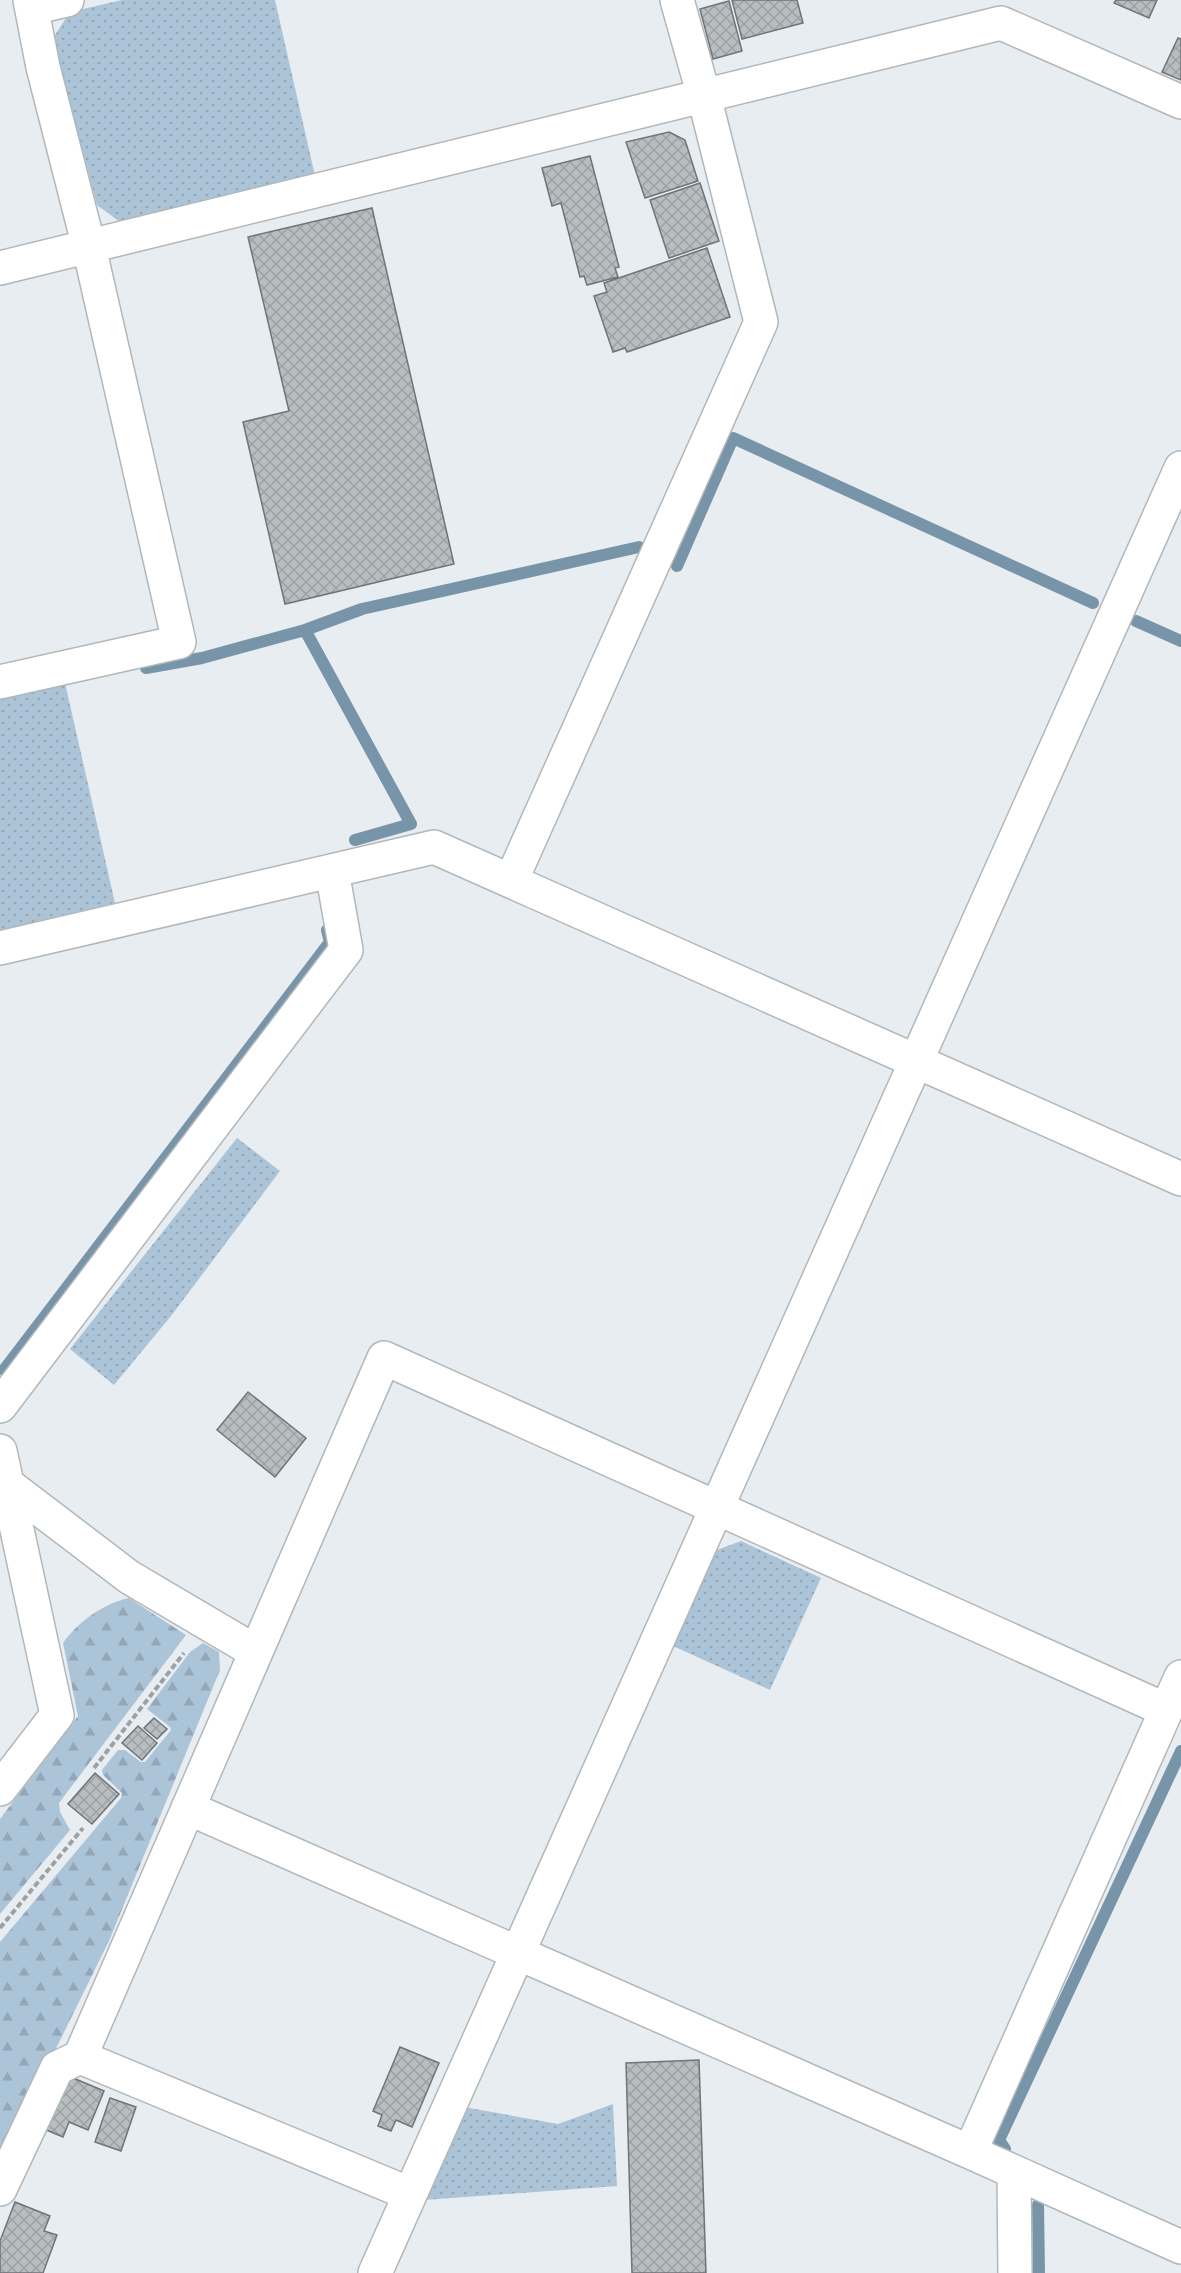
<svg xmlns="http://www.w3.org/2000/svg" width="1181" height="2273" font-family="'Crimson Pro',serif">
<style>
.grass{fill:url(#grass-dots)}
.forest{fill:url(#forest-firs)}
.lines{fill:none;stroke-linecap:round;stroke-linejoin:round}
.stream{stroke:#7894a8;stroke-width:12}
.building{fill:url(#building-cross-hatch);stroke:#707478;stroke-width:1.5}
.minor-casing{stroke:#b2b7ba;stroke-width:36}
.path{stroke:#9da1a4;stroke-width:4;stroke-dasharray:6 3;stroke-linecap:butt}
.minor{stroke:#fff;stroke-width:33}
</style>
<defs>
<pattern id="grass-dots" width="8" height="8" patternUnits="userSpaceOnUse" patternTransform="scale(1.5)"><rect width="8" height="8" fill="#acc4d7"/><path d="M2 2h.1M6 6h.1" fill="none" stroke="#93a7b8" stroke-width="1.8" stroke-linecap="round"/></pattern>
<pattern id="forest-firs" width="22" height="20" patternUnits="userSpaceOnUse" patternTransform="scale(1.5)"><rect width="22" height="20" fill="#acc4d7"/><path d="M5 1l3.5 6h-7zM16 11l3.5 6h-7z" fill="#93a7b8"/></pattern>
<pattern id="building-cross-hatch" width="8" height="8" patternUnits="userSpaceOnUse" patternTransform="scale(1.5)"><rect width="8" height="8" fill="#b8bdc0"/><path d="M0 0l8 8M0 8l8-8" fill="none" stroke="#9da1a4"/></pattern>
</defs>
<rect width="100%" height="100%" fill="#e8edf1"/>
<path class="grass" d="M122,0h153l40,176 -195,46 -23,-17 -44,-167 17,-26z
M65,683l50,220 -115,27v-232z
M237,1138l43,33 -109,145 -57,69 -44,-36z
M741,1541l80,37 -51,112 -97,-44 44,-96z
M613,2104l4,82 -193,14 40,-93 94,17z"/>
<path class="forest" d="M129,1598l57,37 -127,168 1,9 10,18 -70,84v-95l78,-103 -15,-73c15,-21 41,-40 66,-45z
M203,1643l16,9 1,18 -111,271 -109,221v-220l121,-144 1,-5 -19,-18 -1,-5 16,-20h7l16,12h4l26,-32 -1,-3 -23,-18 43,-57z"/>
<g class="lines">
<path class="stream" d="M677,566l56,-128 360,165
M1136,621l45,20
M305,630l106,194 -56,16
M146,668l56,-10 103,-28 57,-21 277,-62
M4,1370l326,-428 -3,-12
M1005,2149l-6,-9 182,-389
M1038,2205l1,68"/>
</g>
<path class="building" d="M732,0h65l6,23 -61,16z
M1116,0h41l-8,18 -35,-15z
M729,1l13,50 -29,8 -13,-50z
M1178,38l3,1v41l-19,-8z
M669,132l16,8 13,41 -53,17 -19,-56z
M590,156l29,111 -4,1 3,9 -31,8 -3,-9 -4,1 -19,-74 -9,3 -10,-38z
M700,183l19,58 -50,17 -19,-58z
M372,208l82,356 -169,40 -42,-182 46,-11 -41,-174z
M707,248l23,69 -103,35 -2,-4 -12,4 -19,-56 13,-4 -3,-9z
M248,1392l58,46 -31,39 -58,-47z
M154,1718l13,11 -10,10 -13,-11z
M138,1726l19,17 -15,17 -20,-17z
M95,1773l24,21 -27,30 -24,-20z
M400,2047l39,16 -27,64 -16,-7 -5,11 -13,-5 4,-11 -9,-4z
M699,2060l7,213h-74l-6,-210z
M66,2075l38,16 -16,39 -19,-8 -6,15 -19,-8z
M110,2098l26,9 -15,44 -26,-9z
M15,2202l35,14 -6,15 13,4 -14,38h-43v-32z"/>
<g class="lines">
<defs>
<path id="minor" d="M32,8l35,-8
M0,268l1001,-245 180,79
M0,682l179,-40 -90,-395 -46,-180 -13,-67
M511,881l250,-559 -57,-226 -27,-96
M0,948l434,-101 747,332
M0,1406l346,-456 -14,-79
M0,1451l57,264 -57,74
M7,1484l122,93 127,75 128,-294 782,352
M256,1652l-176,405 330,137
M188,1808l782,344 211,95
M970,2152l211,-475
M1014,2172l1,101
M0,2189l57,-121 23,-11
M375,2273l806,-1805"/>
</defs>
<use href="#minor" class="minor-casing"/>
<path class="path" d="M94,1768l90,-115
M0,1928l83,-100"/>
<use href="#minor" class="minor"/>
</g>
</svg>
